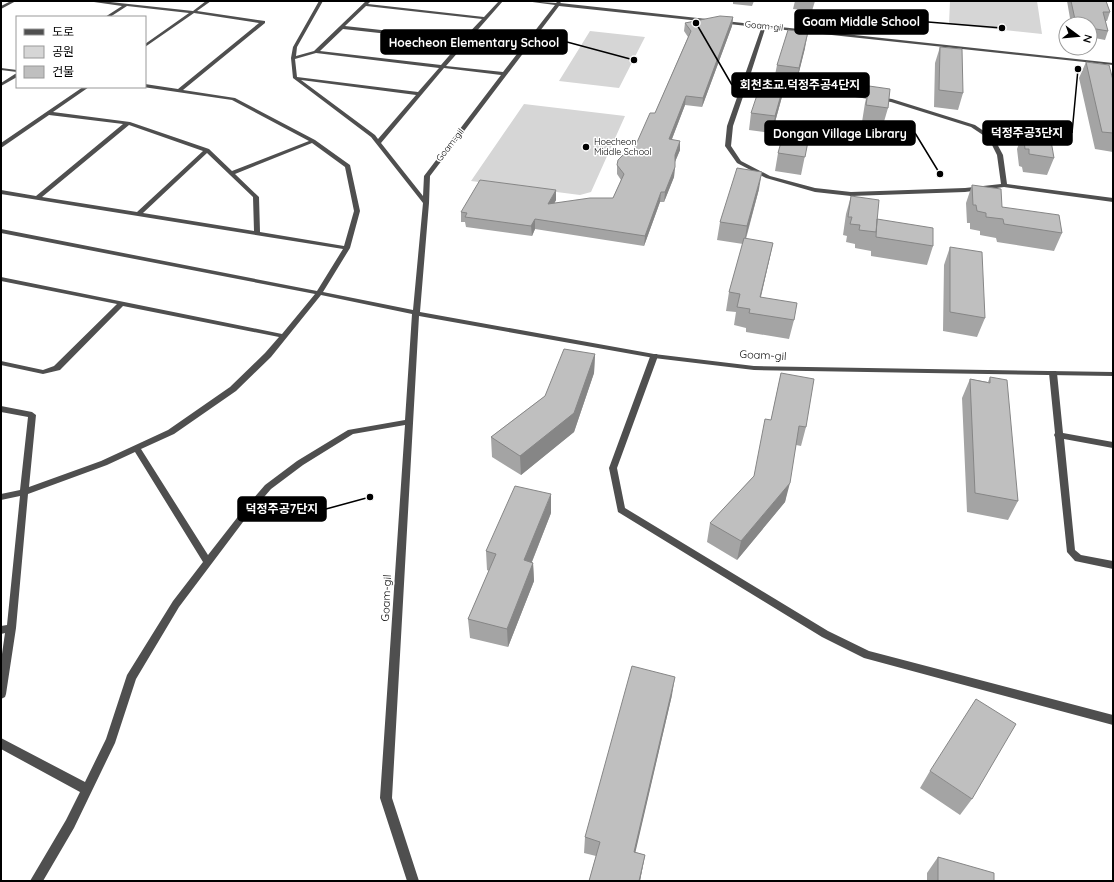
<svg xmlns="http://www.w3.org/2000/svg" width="1114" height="882" font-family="Quicksand,'Noto Sans KR',sans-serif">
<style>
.green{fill:#d6d6d6}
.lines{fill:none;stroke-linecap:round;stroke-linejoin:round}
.lane{fill:#4f4f4f;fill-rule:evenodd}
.street{fill:#4f4f4f;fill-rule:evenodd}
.wall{fill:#a4a4a4}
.shaded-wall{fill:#868686}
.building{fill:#bfbfbf;stroke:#868686}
.poi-dot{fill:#000;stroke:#fff;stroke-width:1.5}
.labels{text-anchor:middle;stroke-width:3;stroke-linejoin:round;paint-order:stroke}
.far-street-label{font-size:9px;fill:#000;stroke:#fff}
.far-poi-label{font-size:9px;fill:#000;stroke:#fff;text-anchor:start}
.street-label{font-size:11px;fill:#000;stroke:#fff}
.leader{fill:none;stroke:#000;stroke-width:1.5}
.callout-dot{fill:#000;stroke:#fff;stroke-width:1.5}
.callout{fill:#000;stroke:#000;stroke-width:1.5}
.callout-label{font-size:12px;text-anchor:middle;font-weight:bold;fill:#fff}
</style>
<rect width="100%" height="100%" fill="#fff"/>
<path class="green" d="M950,1h87l5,33 -93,-10z
M590,31l55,6 -26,51 -60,-7z
M524,104l101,12 -34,76 -11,3 -109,-14z"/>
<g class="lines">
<path class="lane" d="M764,25l2,1 -18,56 107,11 37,6 83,26 19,13 9,17 4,29 106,14v4l-109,-15 -39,5 -114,4 -36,-4 -49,-14 -29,-15 -12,-17 2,-20 35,-100zM747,85l108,12 36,5 80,25 18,12 8,16 4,29 -36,4 -114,4 -36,-4 -45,-12 -29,-15 -10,-15 2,-20z
M651,354h6l1,2 -41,112 8,40 203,123 41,20 244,64v10l-249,-67 -42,-21 -204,-125 -9,-44z
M1050,371h6l1,2 6,60 50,9v6l-49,-9 11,111 6,5 32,6v8l-38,-8 -8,-9 -12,-115 -1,-2 1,-2 -6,-60z"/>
<path class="street" d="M11,1h5l-15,8v-3z
M87,1h14l92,10 13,-10h5l-14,10 68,10v2l-82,67 52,8 80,42 35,25 10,46 -10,37 -27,44 90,18 10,-107 -52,-66 -78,-59 -2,-20 2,-11 26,-46h4l-26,46 -1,9 18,-5 52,-50 4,1 -2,2 116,13 15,-16h4l-57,65 57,6 52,-67 -30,-4 31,2 2,-2h4l-2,2 553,60v2l-554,-59 -129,170 -1,27 -9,109 234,42 100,12 359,6v4l-359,-6 -100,-12 -235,-42 -27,482 27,83h-12l-27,-83 25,-373 -52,9 -50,31 -32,24 -25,29 -67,89 -43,72 -21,64 -41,85 -31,53h-13l36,-61 14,-28 -79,-43v-11l84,44 21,-43 21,-64 46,-74 30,-39 -68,-110 -28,13 -79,29 -12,134 -10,66 -1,3 -4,2v-38l4,-28 -4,1v-8l6,-1 13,-129 -19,4v-6l19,-4 8,-73 -27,-5v-6l31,6 4,3 -7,72 72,-26 67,-31 62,-43 35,-34 14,-16 -156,-31 -63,64 -17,4 -42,-9v-4l42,9 11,-4 63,-62 -116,-23v-4l281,57 33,-40 -314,-61v-4l316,62 26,-42 -342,-55v-4l35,6 87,-72 -74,-9 -48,33v-5l82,-56h6l-36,25 77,10 79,27 23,22 77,-30 -77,-41 -89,-13h2v-3l33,5 81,-66 -65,-10 -49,34v-3l44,-31 -62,-7 -17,11h-5l17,-11zM366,6l116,13 -19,20 -118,-13zM343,29l118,13 -20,23 -121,-14zM316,53l123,15 -21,24 -121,-15 -2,-18zM444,68l57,7 -77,101 -1,20 -42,-53zM301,80l115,15 -38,44 -3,-4zM129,125l74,26 -66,61 -95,-15zM312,143l33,24 9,44 -10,35 -84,-14 -1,-35 -24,-23zM207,153l46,44 1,34 -111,-18zM321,295l91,19 -7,106 -57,10 -51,31 -32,24 -25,29 -32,41 -67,-106 33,-15 62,-43 35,-34z
M1,68l16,2v2l-16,-2z
M15,74h2v3l-16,9v-3z"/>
</g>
<path class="wall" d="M733,1h21l-2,5 -19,-2z
M795,1h20l-3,10 -19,-2z
M1067,1h39l4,11 -3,9h-2l3,10 -3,9 -15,-3v-13h-19z
M733,17l-1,9 -30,81 -17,-2 -13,34 8,11 -5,12 -1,15 -10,25h-4l-16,44 -109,-17 -3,7 -66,-9 -1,-5h-4v-10l95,-12 -2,3 59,-5 8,-18 -4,-6v-9l17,-16 21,-36 33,-76 -4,-6 1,-8z
M940,47l23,46 -5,17 -24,-3 1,-44z
M805,48l-9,36 -11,-1 -2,10 -11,40 -23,-3 2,-17 24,-38 2,-10z
M1086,62l27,18v72l-18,-3 -16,-71z
M869,86l19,22 -5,17 -21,-3 3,-19z
M810,131l-9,44 -26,-4 3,-18z
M1023,132l31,26 -7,17 -24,-3 -1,-5 -3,-1 -2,-17z
M972,185l30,22 60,26 -8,18 -57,-9 -1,-4 -16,-3v-4l-10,-2v-6h-3l-1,-20z
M759,189l-13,50 27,4 -12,54 33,23 -5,19 -43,-7v-4l-12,-3 2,-13 -10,-1 3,-19 14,-48 -26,-4 3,-18z
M851,196l26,23 56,27 -6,19 -56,-9v-6v1l-16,-3v-4l-9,-2 1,-6 -4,-1 3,-21z
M950,247l35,71 -8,19 -34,-6 1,-66z
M595,354l-1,19 -20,59 -53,43 -29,-18 -1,-20 54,-41z
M781,373l25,54 -5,19 -5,-1 -11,57 -48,58 -30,-18 3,-19 44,-47 17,-56z
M990,377l28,124 -10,19 -41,-8 -5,-114 8,-19 18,3z
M551,513l-19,49 1,1 1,18 -26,66 -38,-9 -2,-19 21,-48 -2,-1 -1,-19z
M672,695l-37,157 10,3 -5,26h-51l7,-25 -12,-3 1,-16z
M930,771l42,28 -12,16 -40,-27z
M938,857l56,24h-67v-8z"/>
<path class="shaded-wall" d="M733,17l-1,9 -30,81 1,-9z
M808,32l-3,16 -9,36 3,-16z
M786,77l-3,16 -11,40 3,-17z
M686,96l-1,9 -17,44 1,-10z
M680,141v9l-6,14 1,-9z
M675,167l-1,10 -10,25 1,-10z
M762,172l-3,17 -15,55 3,-18z
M556,190v10l-7,14 -1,-10z
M661,192l-1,10 -16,44 1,-10z
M535,219v10l-3,7 -1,-10z
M773,243l-4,18 -13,55 4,-19z
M595,354l-1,19 -20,59 -53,43 -1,-19z
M790,483l-5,19 -48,58 4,-19z
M551,494v19l-26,66 -1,-19z
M533,563l1,18 -26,66 -1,-18z
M675,677l-3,18 -40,172 2,-15z
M645,855l-5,26h-1z"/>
<path class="building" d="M1071,1h35l4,11h-7l5,19 -18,-3v-4h-14z
M720,16l13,1 -30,81 -17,-2 -17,43 11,2 -5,14v12l-10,25h-4l-16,44 -110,-17 -4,7 -66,-9 2,-4 -6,-1 19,-32 76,10 -8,14 42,-6h23l11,-24 -7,-9 1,-5 6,-6 10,-5 16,-36h5l36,-82 -6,-8z
M788,30l20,2 -9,36 -22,-3z
M940,47l22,2 1,44 -24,-3z
M1086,62l23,3 4,15v53l-11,-1z
M764,74l22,3 -11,39 -24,-3z
M869,86l21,3 -2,19 -22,-3z
M785,128l25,3 -5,26 -27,-4z
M1023,132l27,3 4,23 -25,-4v-5h-4z
M737,168l25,4 -15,54 -27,-4z
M972,185l29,4 1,18 57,8 3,18 -58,-9 -1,-5 -17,-2v-4l-9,-2 -1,-6h-3z
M851,196l28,4 -3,32 -17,-2 1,-5 -10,-1 2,-7h-4z
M877,219l56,9v18l-57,-9z
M744,238l29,5 -13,54 37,6 -3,17 -45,-7 1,-4 -13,-2 3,-13 -11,-2z
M950,247l32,5 3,66 -35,-6z
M564,349l31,5 -21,59 -54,43 -29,-19 54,-41z
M781,373l33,6 -8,48 -7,-1 -9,57 -49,58 -31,-18 44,-47 11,-57 6,1z
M990,377l17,3 11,121 -43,-8 -5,-114 20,4z
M515,486l36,8 -27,66 9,3 -26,66 -39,-10 28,-65 -10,-3z
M632,666l43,11 -41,175 11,3 -6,26h-50l11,-39 -15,-5z
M976,699l40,25 -44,75 -42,-28z
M938,857l56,16v8h-56z"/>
<circle class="poi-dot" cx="586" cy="147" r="4"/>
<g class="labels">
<g class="far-street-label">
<text transform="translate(764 26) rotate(6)" y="3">Goam-gil</text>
<text transform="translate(450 145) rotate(-52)" y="3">Goam-gil</text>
</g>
<g class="far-poi-label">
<text x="594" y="145">Hoecheon<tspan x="594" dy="10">Middle School</tspan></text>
</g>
<g class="street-label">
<text transform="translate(763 355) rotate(3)" y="4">Goam-gil</text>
<text transform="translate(386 598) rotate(-87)" y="4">Goam-gil</text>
</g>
</g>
<path class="leader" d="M1002 28L928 22M634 60L567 42M696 23L732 85M1078 69L1072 133M940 174L915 133M370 497L326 509"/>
<g class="callout-dot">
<circle cx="1002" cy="28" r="4"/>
<circle cx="634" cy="60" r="4"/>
<circle cx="696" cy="23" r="4"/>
<circle cx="1078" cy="69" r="4"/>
<circle cx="940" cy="174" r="4"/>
<circle cx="370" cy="497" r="4"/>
</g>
<g class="callout">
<rect x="795" y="10" width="133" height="24" rx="4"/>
<rect x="381" y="30" width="186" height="24" rx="4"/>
<rect x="732" y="73" width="137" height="24" rx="4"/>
<rect x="983" y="121" width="89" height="24" rx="4"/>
<rect x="765" y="121" width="150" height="24" rx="4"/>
<rect x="238" y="497" width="88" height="24" rx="4"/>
</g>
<g class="callout-label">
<text x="861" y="26">Goam Middle School</text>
<text x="474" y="47">Hoecheon Elementary School</text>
<text x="800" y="89">회천초교.덕정주공4단지</text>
<text x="1027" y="137">덕정주공3단지</text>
<text x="840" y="138">Dongan Village Library</text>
<text x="282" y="513">덕정주공7단지</text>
</g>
<rect width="1114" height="882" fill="none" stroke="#000000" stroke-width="4"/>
<rect x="16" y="16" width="130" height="72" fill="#ffffff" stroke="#999999"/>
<rect x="24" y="29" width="20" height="6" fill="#4f4f4f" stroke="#999999"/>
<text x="52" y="36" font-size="12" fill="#000000">도로</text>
<rect x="24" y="46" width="20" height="12" fill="#d6d6d6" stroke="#999999"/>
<text x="52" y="56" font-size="12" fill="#000000">공원</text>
<rect x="24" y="66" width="20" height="12" fill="#bfbfbf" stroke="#999999"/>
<text x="52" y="76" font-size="12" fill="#000000">건물</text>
<g transform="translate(1078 36) rotate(106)"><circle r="19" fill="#ffffff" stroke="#999999"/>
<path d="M0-3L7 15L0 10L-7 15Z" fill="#000000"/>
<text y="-6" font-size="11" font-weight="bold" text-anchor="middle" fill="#000000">N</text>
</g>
</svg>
